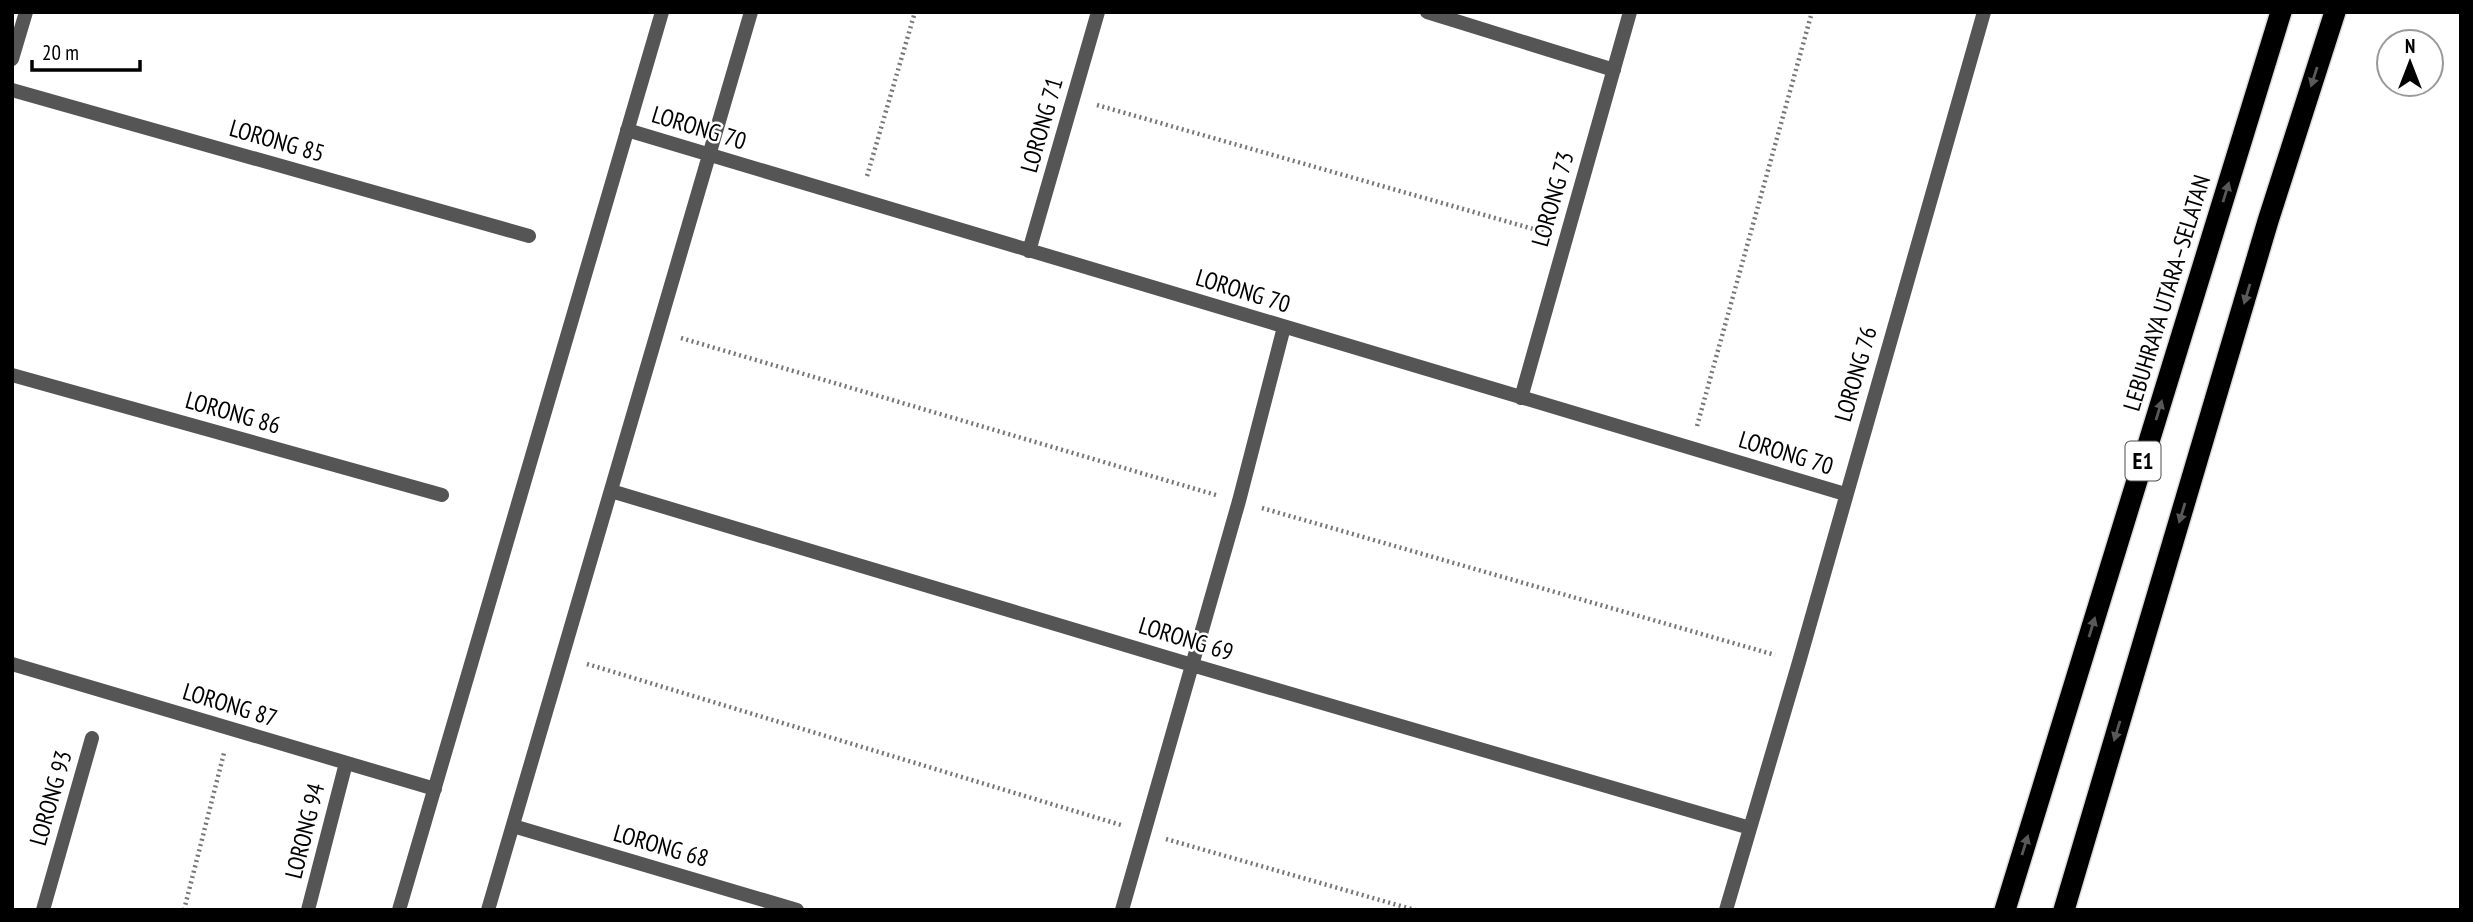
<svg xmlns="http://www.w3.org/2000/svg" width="2473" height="922" font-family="'PT Sans Narrow',sans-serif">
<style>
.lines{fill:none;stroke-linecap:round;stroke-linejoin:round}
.motorway-casing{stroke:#dbdbdb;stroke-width:24}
.path{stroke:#777;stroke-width:4.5;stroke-dasharray:2 3.5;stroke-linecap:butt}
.minor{stroke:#555;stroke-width:14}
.motorway{stroke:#000;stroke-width:21}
.oneway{fill:#595959}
.labels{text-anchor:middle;stroke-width:5;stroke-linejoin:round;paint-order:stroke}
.shield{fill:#fff;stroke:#4c4c4c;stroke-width:2}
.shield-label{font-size:23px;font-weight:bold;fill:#000}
.street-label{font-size:24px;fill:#000;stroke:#fff}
</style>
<rect width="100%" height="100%" fill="#fff"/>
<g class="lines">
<defs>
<path id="motorway" d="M2005,910l276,-898
M2064,910l204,-689 67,-209"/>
</defs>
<use href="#motorway" class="motorway-casing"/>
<path class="path" d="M1097,105l447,127
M867,176l48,-164
M681,338l535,157
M1697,426l115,-414
M1262,508l513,147
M587,664l534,161
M1166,839l249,71
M184,910l40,-157"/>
<path class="minor" d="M1427,12l187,58
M12,59l14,-47
M12,90l517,146
M627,130l1218,364
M1029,251l69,-239
M12,375l430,120
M1521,398l109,-386
M611,491l581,174 558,163
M12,664l423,125
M513,826l284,84
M43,910l49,-172
M308,910l38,-147
M399,910l263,-898
M488,910l263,-898
M1122,910l117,-409 45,-174
M1726,910l73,-248 185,-650"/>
<use href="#motorway" class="motorway"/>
</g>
<defs><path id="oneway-solid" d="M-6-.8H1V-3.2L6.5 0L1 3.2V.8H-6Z" transform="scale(1.75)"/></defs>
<g class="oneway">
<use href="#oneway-solid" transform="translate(2314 77) rotate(108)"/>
<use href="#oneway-solid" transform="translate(2226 192) rotate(-73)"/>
<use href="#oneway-solid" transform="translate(2247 294) rotate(107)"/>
<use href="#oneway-solid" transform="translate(2159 410) rotate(-73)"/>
<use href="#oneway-solid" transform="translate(2182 513) rotate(107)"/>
<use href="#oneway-solid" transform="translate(2092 627) rotate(-73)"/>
<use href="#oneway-solid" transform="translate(2117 731) rotate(107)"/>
<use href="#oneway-solid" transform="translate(2025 845) rotate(-73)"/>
</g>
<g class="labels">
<rect class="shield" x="2125.5" y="441.5" width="35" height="39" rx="5"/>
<g class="shield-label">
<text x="2143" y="469">E1</text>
</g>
<g class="street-label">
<text transform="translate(1042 125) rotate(-74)" y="8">LORONG 71</text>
<text transform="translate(699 128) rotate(17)" y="8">LORONG 70</text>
<text transform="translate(277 141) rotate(16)" y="8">LORONG 85</text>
<text transform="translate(1553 199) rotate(-74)" y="8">LORONG 73</text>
<text transform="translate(1243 291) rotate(17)" y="8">LORONG 70</text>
<text transform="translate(2167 293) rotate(-73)" y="8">LEBUHRAYA UTARA–SELATAN</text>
<text transform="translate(1856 374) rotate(-74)" y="8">LORONG 76</text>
<text transform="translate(233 413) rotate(16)" y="8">LORONG 86</text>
<text transform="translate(1786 453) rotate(17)" y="8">LORONG 70</text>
<text transform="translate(1186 639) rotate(17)" y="8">LORONG 69</text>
<text transform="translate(230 705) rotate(17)" y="8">LORONG 87</text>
<text transform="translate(51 798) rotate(-74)" y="8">LORONG 93</text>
<text transform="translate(305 831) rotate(-76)" y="8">LORONG 94</text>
<text transform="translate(661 846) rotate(16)" y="8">LORONG 68</text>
</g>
</g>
<rect width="2473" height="922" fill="none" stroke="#000000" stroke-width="28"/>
<g transform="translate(2410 63)"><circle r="33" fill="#ffffff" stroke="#999999" stroke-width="2"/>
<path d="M0-5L12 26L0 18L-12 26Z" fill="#000000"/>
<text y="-10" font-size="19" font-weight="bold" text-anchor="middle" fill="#000000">N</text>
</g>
<path d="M32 60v10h108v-10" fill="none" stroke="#000000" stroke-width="3.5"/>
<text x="42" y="60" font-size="21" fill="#000000" stroke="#ffffff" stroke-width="5" paint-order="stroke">20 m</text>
</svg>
